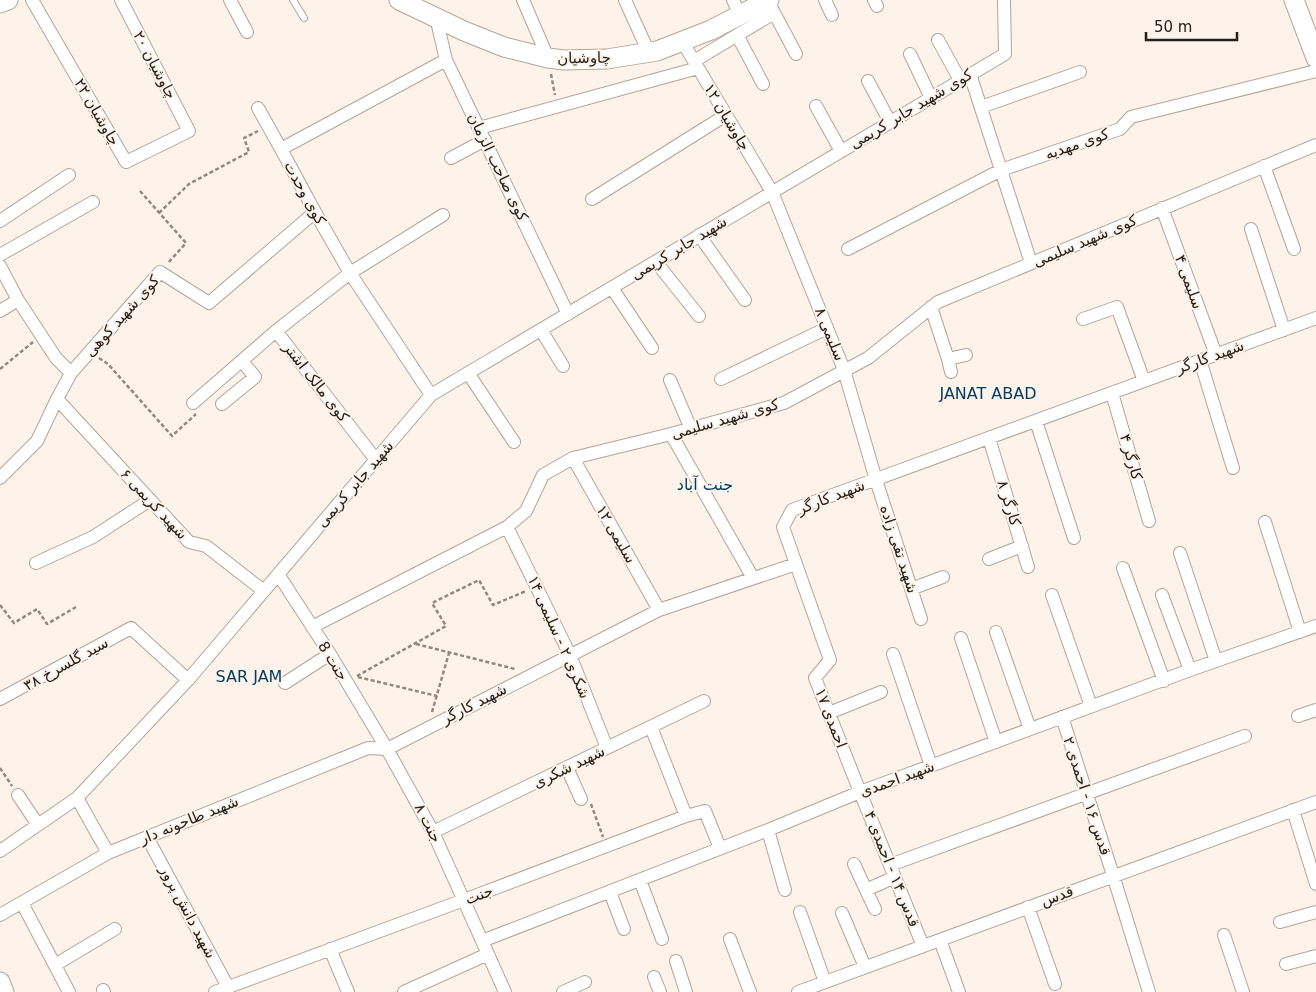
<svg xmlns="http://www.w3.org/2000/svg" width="1316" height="992" font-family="'DejaVu Sans','Noto Naskh Arabic',sans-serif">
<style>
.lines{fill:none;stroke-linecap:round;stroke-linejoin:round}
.lane-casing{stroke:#b4a497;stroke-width:8}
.street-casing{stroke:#b4a497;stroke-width:14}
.secondary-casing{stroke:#b4a497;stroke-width:21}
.path{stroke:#908881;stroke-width:2.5;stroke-dasharray:4 2.5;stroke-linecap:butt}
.lane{stroke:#fff;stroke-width:6}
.street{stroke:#fff;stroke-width:12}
.secondary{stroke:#fff;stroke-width:19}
.labels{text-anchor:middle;stroke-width:4;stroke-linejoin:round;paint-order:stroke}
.street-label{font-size:15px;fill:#26201b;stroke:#fdf3eb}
.neighbourhood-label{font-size:16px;fill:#003c5d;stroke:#fdf3eb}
</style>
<rect width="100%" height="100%" fill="#fdf3eb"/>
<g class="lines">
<defs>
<path id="lane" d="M293,0l11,18"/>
<path id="street" d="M32,0l94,162 63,-31 -68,-131
M230,0l17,32
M523,0l25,58
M625,0l24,53
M733,0l7,15
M825,0l7,15
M874,0l3,6
M770,5l26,49
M436,17l10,43 122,254
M737,35l26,49
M938,40l22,40
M682,41l90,151 72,178 32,110 45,139
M910,54l21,44
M694,61l80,-48
M970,74l61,189
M868,81l22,41
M816,106l25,45
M981,107l99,-35
M258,108l23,41
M479,128l219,-60
M451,158l34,-18
M1264,166l30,83
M592,199l134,-84
M1162,208l54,147
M0,221l69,-46
M1251,229l33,101
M699,235l46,65
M848,249l153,-79 119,-41 11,-12 185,-46
M0,255l93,-53
M656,262l43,54
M0,266l18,34 38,58 15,15
M612,288l40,60
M931,307l17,52 3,13
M0,311l18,-11
M1083,319l34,-12 27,74
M541,330l22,36
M948,359l18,-4
M1200,360l33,108
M468,373l46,69
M721,379l106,-51
M670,380l21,49
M1112,393l37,128
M431,395l-81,-122 -35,-61 -34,-63 165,-89
M57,399l132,143 17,4 58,45
M193,403l83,-72
M222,404l33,-27 -13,-16
M1036,421l38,117
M671,434l82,144
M989,438l39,129
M573,458l86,152
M376,460l-100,-129 74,-58 93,-58
M0,478l37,-37 20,-42 14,-26 89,-101 49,31 106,-91
M1265,522l35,110
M507,527l63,128 37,93
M1180,553l36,108
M989,559l33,-13
M36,563l57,-26 57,-37
M796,564l34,96 -15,18 45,114 63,154
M1123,568l41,113
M278,574l52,80 57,95 46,83 72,160
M911,589l32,-12
M1052,595l39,111
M1162,595l28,75
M312,627l195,-100 19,-16 17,-36 30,-17 98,-24 113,-31 84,-45 70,-56 378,-157
M996,632l34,97
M961,638l35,104
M893,654l38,112
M285,683l45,-29
M0,699l131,-71 57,52
M829,713l52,-21
M1298,716l18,-6
M1062,717l51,158 36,117
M651,727l35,89
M567,768l14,31
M18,795l20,30
M77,798l31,55
M1293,810l23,74
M768,830l17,60
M433,832l271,-131
M147,837l81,150
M0,851l77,-53 111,-118 243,-285 574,-341 -1,-54
M854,864l12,26
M890,865l355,-129
M640,880l22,59
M610,892l14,37
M22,903l47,89
M1028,907l27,77
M875,909l-9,-19 29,-13
M800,912l25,70
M842,913l23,54
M0,915l108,-62 260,-105 19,1 272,-139 137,-46 -13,-37 9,-17 524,-192
M1280,922l36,-10
M1224,935l19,57
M730,939l20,53
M940,940l19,52
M482,941l286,-111 92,-38 330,-122 126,-44
M330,949l18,43
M676,961l10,31
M1286,964l30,-8
M55,965l60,-36
M654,977l6,15
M103,990l1,2
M215,992l249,-92 222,-84 19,-5 15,37
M404,992l84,-38
M563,992l22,-10
M798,992l518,-190"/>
<path id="secondary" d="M399,0l65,31 40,16 44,11 16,2 43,-1 50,-8 54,-21 58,-30
M1294,0l22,58
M0,3l8,-3
M0,982l4,10"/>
</defs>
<use href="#lane" class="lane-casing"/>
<use href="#street" class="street-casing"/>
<use href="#secondary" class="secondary-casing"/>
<path class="path" d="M551,74l4,21
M140,191l46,52 -18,20
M159,213l30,-29 60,-32 -5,-14 14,-7
M99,358l9,6 64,72 24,-22
M0,369l33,-27
M0,605l14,18 23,-14 10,15 29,-17
M416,644l99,25
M357,676l89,-50 -14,-23 47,-23 14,25 33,-14
M358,677l79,19
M432,712l17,-59
M0,768l12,18
M591,804l12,33"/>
<use href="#lane" class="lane"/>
<use href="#street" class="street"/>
<use href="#secondary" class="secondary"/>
</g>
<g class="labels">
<g class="street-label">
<text transform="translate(584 58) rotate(-1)" y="5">چاوشیان</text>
<text transform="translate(155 65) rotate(62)" y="5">چاوشیان ۲۰</text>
<text transform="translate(911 109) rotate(-31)" y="5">کوی شهید جابر کریمی</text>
<text transform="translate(97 112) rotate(60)" y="5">چاوشیان ۲۲</text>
<text transform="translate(727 117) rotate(59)" y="5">چاوشیان ۱۲</text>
<text transform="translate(1077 144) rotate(-19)" y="5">کوی مهدیه</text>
<text transform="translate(498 167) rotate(64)" y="5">کوی صاحب الزمان</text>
<text transform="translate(305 193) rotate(61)" y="5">کوی وحدت</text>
<text transform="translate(1085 241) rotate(-23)" y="5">کوی شهید سلیمی</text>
<text transform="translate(679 248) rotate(-31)" y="5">شهید جابر کریمی</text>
<text transform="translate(1189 282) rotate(70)" y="5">سلیمی ۴</text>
<text transform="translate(122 316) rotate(-48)" y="5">کوی شهید کوهی</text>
<text transform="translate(830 334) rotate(68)" y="5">سلیمی ۸</text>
<text transform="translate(1210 357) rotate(-20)" y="5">شهید کارگر</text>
<text transform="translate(316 382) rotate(52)" y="5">کوی مالک اشتر</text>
<text transform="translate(725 419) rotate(-16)" y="5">کوی شهید سلیمی</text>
<text transform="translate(1131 457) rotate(74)" y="5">کارگر ۴</text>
<text transform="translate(355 484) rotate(-49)" y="5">شهید جابر کریمی</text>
<text transform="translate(831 497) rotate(-21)" y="5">شهید کارگر</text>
<text transform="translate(1009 503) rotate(73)" y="5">کارگر ۸</text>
<text transform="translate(154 504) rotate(47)" y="5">شهید کریمی ۶</text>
<text transform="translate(616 534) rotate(60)" y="5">سلیمی ۱۲</text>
<text transform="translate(899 549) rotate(72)" y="5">شهید تقی زاده</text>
<text transform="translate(559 637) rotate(66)" y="5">شکری ۲ - سلیمی ۱۴</text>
<text transform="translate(333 661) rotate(58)" y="5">جنت 8</text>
<text transform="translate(66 664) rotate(-29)" y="5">سید گلسرخ ۳۸</text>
<text transform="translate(474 704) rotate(-27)" y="5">شهید کارگر</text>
<text transform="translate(831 718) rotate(69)" y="5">احمدی ۱۷</text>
<text transform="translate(569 767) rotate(-26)" y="5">شهید شکری</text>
<text transform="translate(897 779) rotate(-20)" y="5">شهید احمدی</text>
<text transform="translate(1087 796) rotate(72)" y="5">قدس ۱۶ - احمدی ۲</text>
<text transform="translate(189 820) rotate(-22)" y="5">شهيد طاحونه دار</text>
<text transform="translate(428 823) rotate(63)" y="5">جنت ۸</text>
<text transform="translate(892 869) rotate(68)" y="5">قدس ۱۴ - احمدی ۴</text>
<text transform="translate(479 895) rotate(-21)" y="5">جنت</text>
<text transform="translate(1057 896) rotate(-20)" y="5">قدس</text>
<text transform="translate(188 912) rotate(62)" y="5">شهید دانش پرور</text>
</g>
<g class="neighbourhood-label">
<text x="988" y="399">JANAT ABAD</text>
<text x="705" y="490">جنت آباد</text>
<text x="249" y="682">SAR JAM</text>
</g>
</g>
<path d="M1146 32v8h91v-8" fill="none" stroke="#26201b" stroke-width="2.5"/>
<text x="1154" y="32" font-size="15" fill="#26201b" stroke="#fdf3eb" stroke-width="4" paint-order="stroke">50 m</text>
</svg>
